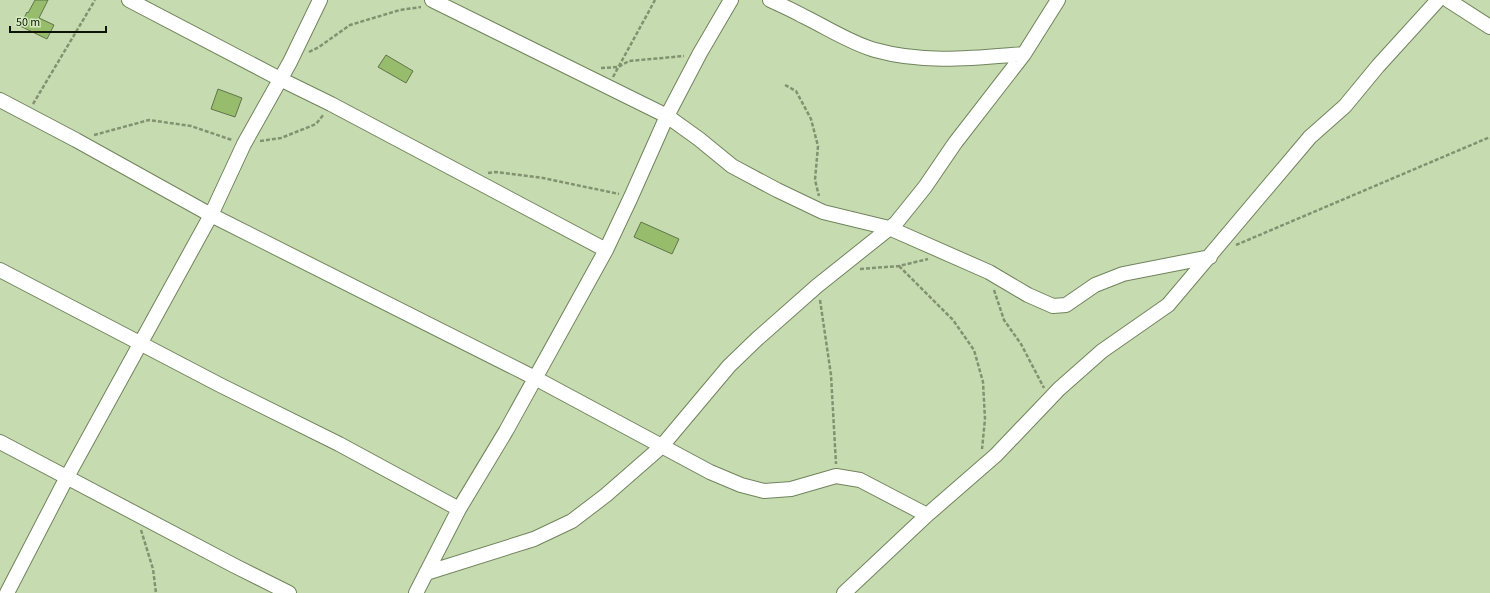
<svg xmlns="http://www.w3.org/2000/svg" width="1490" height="593" font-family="'Source Sans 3',sans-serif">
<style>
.building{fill:#96bc6c;stroke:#61744c}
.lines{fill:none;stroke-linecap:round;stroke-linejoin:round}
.street-casing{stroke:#70845c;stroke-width:16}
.path{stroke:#829271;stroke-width:2.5;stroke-dasharray:4 2;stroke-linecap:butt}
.street{stroke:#fff;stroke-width:14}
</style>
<rect width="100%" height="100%" fill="#c6dcb0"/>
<path class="building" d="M35,0h13l-9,18 15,7 -7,14 -27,-13 7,-14 1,1z
M386,55l27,16 -7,12 -28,-16z
M218,89l24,9 -7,19 -24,-8z
M641,222l38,17 -7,15 -38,-17z"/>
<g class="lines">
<defs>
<path id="street" d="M129,0l151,79 51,25 275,146
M432,0l235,116 32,23 33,27 45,24 46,22 66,16 100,44 39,23 25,11 13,-1 29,-20 28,-11 87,-17
M770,0c11,5 22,10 33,16 23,11 47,27 72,34 50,14 98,8 149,4
M1448,0l42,27
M0,100l76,40 135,75 324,163 175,94 31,13 23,6 27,-2 45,-13 24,4 67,35
M0,270l220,115 119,59 120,65
M0,442l235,124 54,27
M426,573l108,-34 38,-18 34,-26 55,-48 68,-81 28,-27 60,-53 79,-63 29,-36 30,-44 69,-89 34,-54
M7,593l60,-116 144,-262 33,-71 46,-82 30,-62
M416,593l43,-84 47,-78 100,-181 25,-53 36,-81 33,-63 31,-53
M844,593l83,-78 69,-60 63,-66 43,-38 66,-46 142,-168 35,-31 33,-40 60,-66"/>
</defs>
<use href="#street" class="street-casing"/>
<path class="path" d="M309,52l10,-5 31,-22 50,-15 21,-3
M601,68l17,-1 11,-6 55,-5
M613,77l42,-77
M785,85l11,6 15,28 7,27 -3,34 4,16
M33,104l62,-104
M94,135l55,-15 42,6 41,14
M260,141l21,-3 35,-14 8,-10
M488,173l7,-1 48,6 76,16
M1236,245l254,-108
M899,266l54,54 21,30 9,32 2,37 -3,30
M860,269l39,-3 29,-7
M994,290l10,30 17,24 23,44
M820,300l11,75 5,89
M141,530l12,39 3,24"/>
<use href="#street" class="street"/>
</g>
<path d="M10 26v6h96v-6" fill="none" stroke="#0d1405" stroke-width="2"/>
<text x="16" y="26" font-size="12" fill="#0d1405" stroke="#d3e9bd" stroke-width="3" paint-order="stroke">50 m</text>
</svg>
